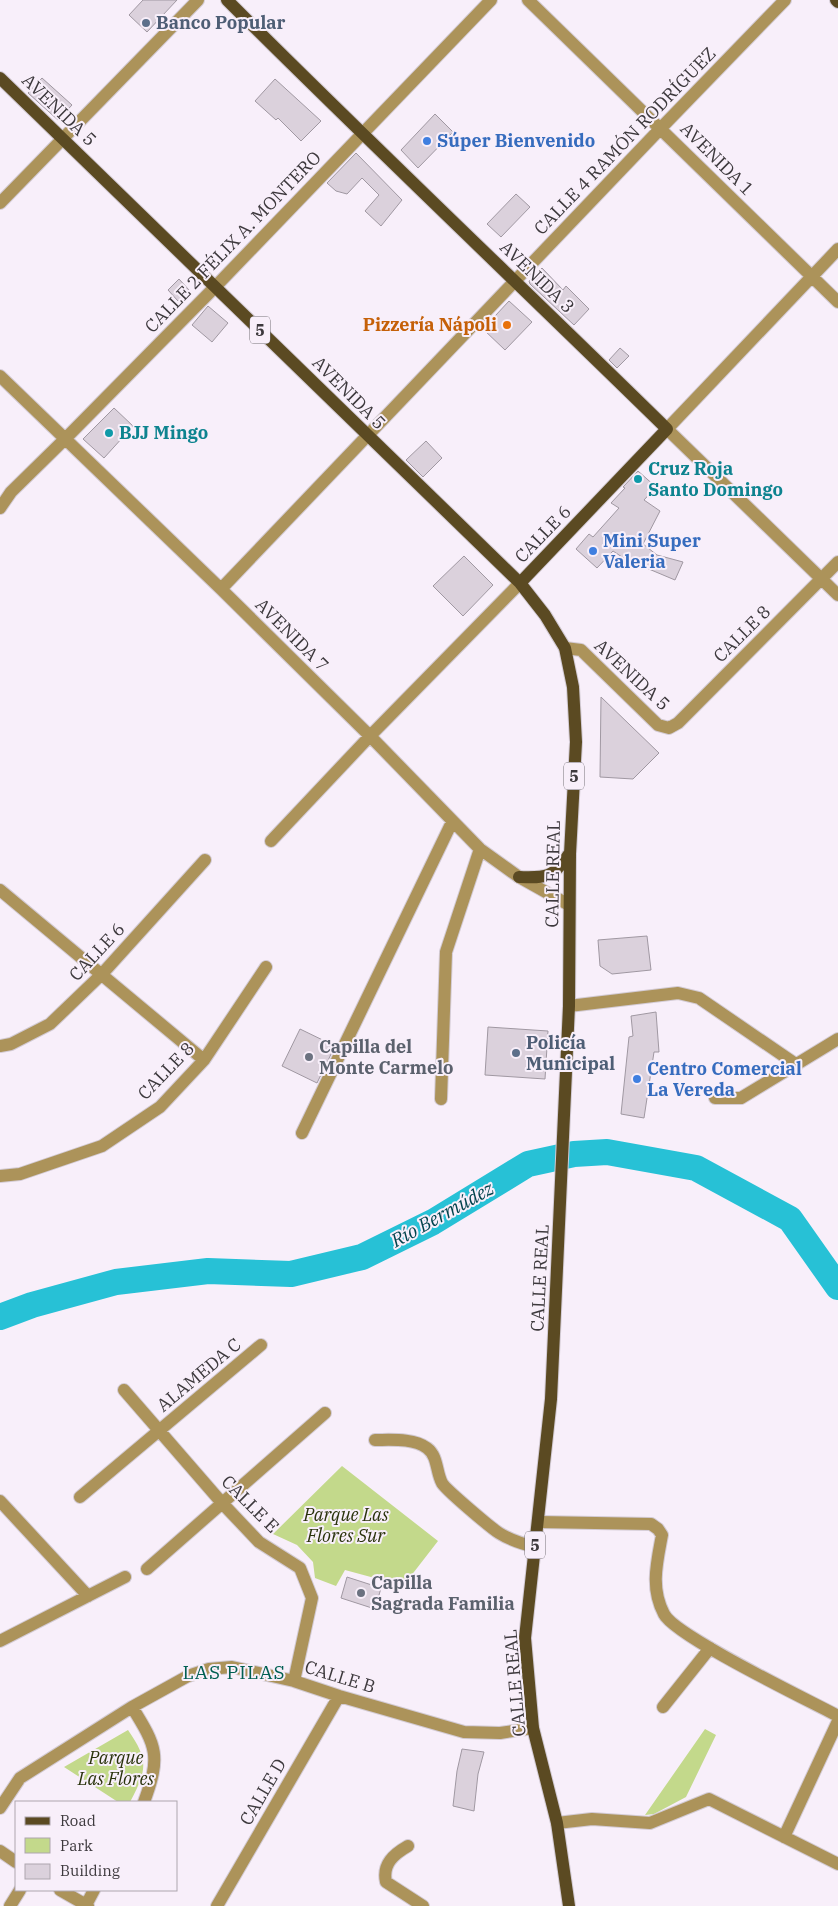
<svg xmlns="http://www.w3.org/2000/svg" width="838" height="1906" font-family="'IBM Plex Serif',serif">
<style>
.green{fill:#c3d98b}
.lines{fill:none;stroke-linecap:round;stroke-linejoin:round}
.river{stroke:#27c1d6;stroke-width:26}
.building{fill:#dbd1dc;stroke:#a098a2}
.minor-casing{stroke:#d3cbd4;stroke-width:14}
.major-casing{stroke:#d3cbd4;stroke-width:14}
.minor{stroke:#ac935a;stroke-width:12}
.major{stroke:#5b4a22;stroke-width:12}
.service-dot{fill:#5c6f8a;stroke:#f8effa;stroke-width:2}
.shop-dot{fill:#3f7fe0;stroke:#f8effa;stroke-width:2}
.food-dot{fill:#e8710a;stroke:#f8effa;stroke-width:2}
.culture-dot{fill:#0f9aa8;stroke:#f8effa;stroke-width:2}
.worship-dot{fill:#6b7280;stroke:#f8effa;stroke-width:2}
.labels{text-anchor:middle;stroke-width:4;stroke-linejoin:round;paint-order:stroke}
.shield{fill:#f8effa;stroke:#757076;stroke-width:1}
.shield-label{font-size:16px;font-weight:bold;fill:#3d393d}
.service-label{font-size:18px;font-weight:bold;fill:#4e5e75;stroke:#f8effa;text-anchor:start}
.street-label{font-size:18px;fill:#3d393d;stroke:#f8effa}
.shop-label{font-size:18px;font-weight:bold;fill:#366cbe;stroke:#f8effa;text-anchor:start}
.food-label{font-size:18px;font-weight:bold;fill:#c56008;stroke:#f8effa;text-anchor:end}
.culture-label{font-size:18px;font-weight:bold;fill:#0d838f;stroke:#f8effa;text-anchor:start}
.worship-label{font-size:18px;font-weight:bold;fill:#5b616d;stroke:#f8effa;text-anchor:start}
.park-label{font-size:18px;font-style:italic;fill:#2a330c;stroke:#f8effa}
.water-label{font-size:19px;font-style:italic;fill:#00434c;stroke:#f8effa}
.neighbourhood-label{font-size:19px;letter-spacing:1px;fill:#005f52;stroke:#f8effa}
</style>
<rect width="100%" height="100%" fill="#f8effa"/>
<path class="green" d="M342,1466l96,75 -31,40 -10,-4 -4,6 -48,-13 -9,16 -21,-8 -2,-16 -16,-17 -24,-11z
M705,1729l11,6 -30,62 -32,17 -9,1z
M128,1730c21,30 19,40 2,72h-12l-54,-35z"/>
<g class="lines">
<path class="river" d="M0,1317l32,-12 84,-23 92,-11 83,3 71,-17 71,-35 95,-58 46,-10 33,-2 89,16 94,51 48,68"/>
</g>
<path class="building" d="M143,0h34l-30,32 -18,-17z
M42,78l30,27 -14,15 -30,-27z
M275,79l46,42 -20,20 -23,-23 -2,2 -21,-19z
M435,114l18,18 -35,36 -17,-18z
M356,153l46,47 -21,26 -16,-15 14,-16 -17,-17 -15,16 -11,-3 -9,-8z
M516,194l14,13 -29,30 -14,-13z
M542,268l21,22 3,-4 23,23 -15,16 -44,-41 -1,-3z
M179,279l10,11 -11,11 -10,-11z
M509,301l23,21 -27,28 -22,-21z
M208,306l20,17 -16,19 -20,-17z
M620,348l9,8 -12,12 -8,-8z
M114,408l19,18 -29,32 -21,-19z
M426,441l16,17 -19,19 -17,-17z
M638,471l18,16 -12,13 16,11 -17,33 14,11 26,7 -8,18 -50,-21 -12,-8 -16,17 -21,-19 13,-15 4,3 26,-29 -8,-5 14,-15 -2,-1z
M464,556l29,29 -30,31 -30,-30z
M601,697l58,56 -26,26 -33,-2z
M647,936l4,34 -39,4 -12,-8 -2,-26z
M656,1012l3,40h-5l-10,66 -23,-4 8,-77 4,-1 -2,-20z
M488,1027l60,4 -3,48 -60,-4z
M300,1029l35,17 -18,37 -35,-17z
M347,1577l34,11 -6,21 -34,-11z
M462,1749l22,3 -6,22 -4,37 -21,-5 4,-35z"/>
<g class="lines">
<defs>
<path id="minor" d="M528,0l310,302
M0,203l198,-203
M838,249l-171,180 171,166
M0,376l221,213 149,147 110,113 39,28 50,28
M0,508l11,-16 54,-53 151,-153 275,-286
M221,589l440,-461 124,-128
M565,648l16,2 77,75 11,3 9,-5 160,-161
M271,841l99,-105 150,-153
M0,890l204,170
M569,1006l109,-13 21,5 98,67
M0,1046l11,-2 39,-20 52,-50 103,-114
M715,1098h26l97,-59
M441,1099l5,-147 34,-103
M302,1133l150,-311
M0,1176l20,-2 82,-28 58,-39 44,-47 62,-93
M124,1390l98,113 37,39 41,26 12,30 -18,83
M375,1440c16,0 39,-2 52,8 11,8 9,24 15,35 3,6 49,45 57,50 11,7 24,11 36,14
M80,1497l181,-152
M0,1501l88,95
M539,1522l112,2 7,5 4,6c-5,27 -12,53 2,79 11,22 144,86 174,102
M147,1569l178,-156
M0,1641l125,-64
M132,1707c25,40 29,49 12,95
M663,1707l47,-59
M0,1808l20,-30 112,-71 56,-31 21,-7 23,-2 62,14 45,15 125,36 36,1 33,-5
M557,1823l35,-4 58,4 59,-24 129,65
M784,1837l54,-116
M408,1846c-14,8 -26,18 -22,36l37,24
M0,1851l16,11
M60,1890l28,16
M86,1905l8,-15
M10,1906l10,-16
M217,1906l122,-210"/>
<path id="major" d="M227,0c145,145 294,286 440,429l-147,154
M836,0l2,2
M0,78l520,505 25,32 20,33 8,39 3,55 -6,112 -1,152 -18,393 -26,239 8,90 24,95 12,83
M519,877c28,1 34,1 50,-23"/>
</defs>
<use href="#minor" class="minor-casing"/>
<use href="#major" class="major-casing"/>
<use href="#minor" class="minor"/>
<use href="#major" class="major"/>
</g>
<g class="service-dot">
<circle cx="146" cy="23" r="5"/>
<circle cx="516" cy="1053" r="5"/>
</g>
<g class="shop-dot">
<circle cx="427" cy="141" r="5"/>
<circle cx="593" cy="551" r="5"/>
<circle cx="637" cy="1079" r="5"/>
</g>
<circle class="food-dot" cx="507" cy="325" r="5"/>
<g class="culture-dot">
<circle cx="109" cy="433" r="5"/>
<circle cx="638" cy="479" r="5"/>
</g>
<g class="worship-dot">
<circle cx="309" cy="1057" r="5"/>
<circle cx="361" cy="1593" r="5"/>
</g>
<g class="labels">
<g class="shield">
<rect x="250" y="316.5" width="20" height="27" rx="4"/>
<rect x="564" y="762.5" width="20" height="27" rx="4"/>
<rect x="525" y="1531.5" width="20" height="27" rx="4"/>
</g>
<g class="shield-label">
<text x="260" y="336">5</text>
<text x="574" y="782">5</text>
<text x="535" y="1551">5</text>
</g>
<g class="service-label">
<text x="156" y="29">Banco Popular</text>
<text x="526" y="1049">Policía<tspan x="526" dy="21">Municipal</tspan></text>
</g>
<g class="street-label">
<text transform="translate(59 110) rotate(44)" y="6">AVENIDA 5</text>
<text transform="translate(625 141) rotate(-46)" y="6">CALLE 4 RAMÓN RODRÍGUEZ</text>
<text transform="translate(717 159) rotate(45)" y="6">AVENIDA 1</text>
<text transform="translate(233 242) rotate(-46)" y="6">CALLE 2 FÉLIX A. MONTERO</text>
<text transform="translate(537 277) rotate(44)" y="6">AVENIDA 3</text>
<text transform="translate(349 393) rotate(45)" y="6">AVENIDA 5</text>
<text transform="translate(543 534) rotate(-46)" y="6">CALLE 6</text>
<text transform="translate(742 634) rotate(-45)" y="6">CALLE 8</text>
<text transform="translate(292 635) rotate(45)" y="6">AVENIDA 7</text>
<text transform="translate(632 675) rotate(43)" y="6">AVENIDA 5</text>
<text transform="translate(553 874) rotate(-89)" y="6">CALLE REAL</text>
<text transform="translate(97 952) rotate(-47)" y="6">CALLE 6</text>
<text transform="translate(166 1071) rotate(-46)" y="6">CALLE 8</text>
<text transform="translate(540 1278) rotate(-87)" y="6">CALLE REAL</text>
<text transform="translate(199 1375) rotate(-40)" y="6">ALAMEDA C</text>
<text transform="translate(250 1504) rotate(45)" y="6">CALLE E</text>
<text transform="translate(340 1677) rotate(17)" y="6">CALLE B</text>
<text transform="translate(515 1683) rotate(-95)" y="6">CALLE REAL</text>
<text transform="translate(263 1792) rotate(-60)" y="6">CALLE D</text>
</g>
<g class="shop-label">
<text x="437" y="147">Súper Bienvenido</text>
<text x="603" y="547">Mini Super<tspan x="603" dy="21">Valeria</tspan></text>
<text x="647" y="1075">Centro Comercial<tspan x="647" dy="21">La Vereda</tspan></text>
</g>
<g class="food-label">
<text x="497" y="331">Pizzería Nápoli</text>
</g>
<g class="culture-label">
<text x="119" y="439">BJJ Mingo</text>
<text x="648" y="475">Cruz Roja<tspan x="648" dy="21">Santo Domingo</tspan></text>
</g>
<g class="worship-label">
<text x="319" y="1053">Capilla del<tspan x="319" dy="21">Monte Carmelo</tspan></text>
<text x="371" y="1589">Capilla<tspan x="371" dy="21">Sagrada Familia</tspan></text>
</g>
<g class="park-label">
<text x="346" y="1521">Parque Las<tspan x="346" dy="21">Flores Sur</tspan></text>
<text x="116" y="1764">Parque<tspan x="116" dy="21">Las Flores</tspan></text>
</g>
<g class="water-label">
<text transform="translate(442 1214) rotate(-29)" y="7">Río Bermúdez</text>
</g>
<g class="neighbourhood-label">
<text x="234" y="1679">LAS PILAS</text>
</g>
</g>
<rect x="15" y="1801" width="162" height="90" fill="#f8effa" stroke="#ada6ae"/>
<rect x="25" y="1817" width="25" height="8" fill="#5b4a22" stroke="#ada6ae"/>
<text x="60" y="1826" font-size="15" fill="#3d393d">Road</text>
<rect x="25" y="1838" width="25" height="15" fill="#c3d98b" stroke="#ada6ae"/>
<text x="60" y="1851" font-size="15" fill="#3d393d">Park</text>
<rect x="25" y="1864" width="25" height="15" fill="#dbd1dc" stroke="#ada6ae"/>
<text x="60" y="1876" font-size="15" fill="#3d393d">Building</text>
</svg>
